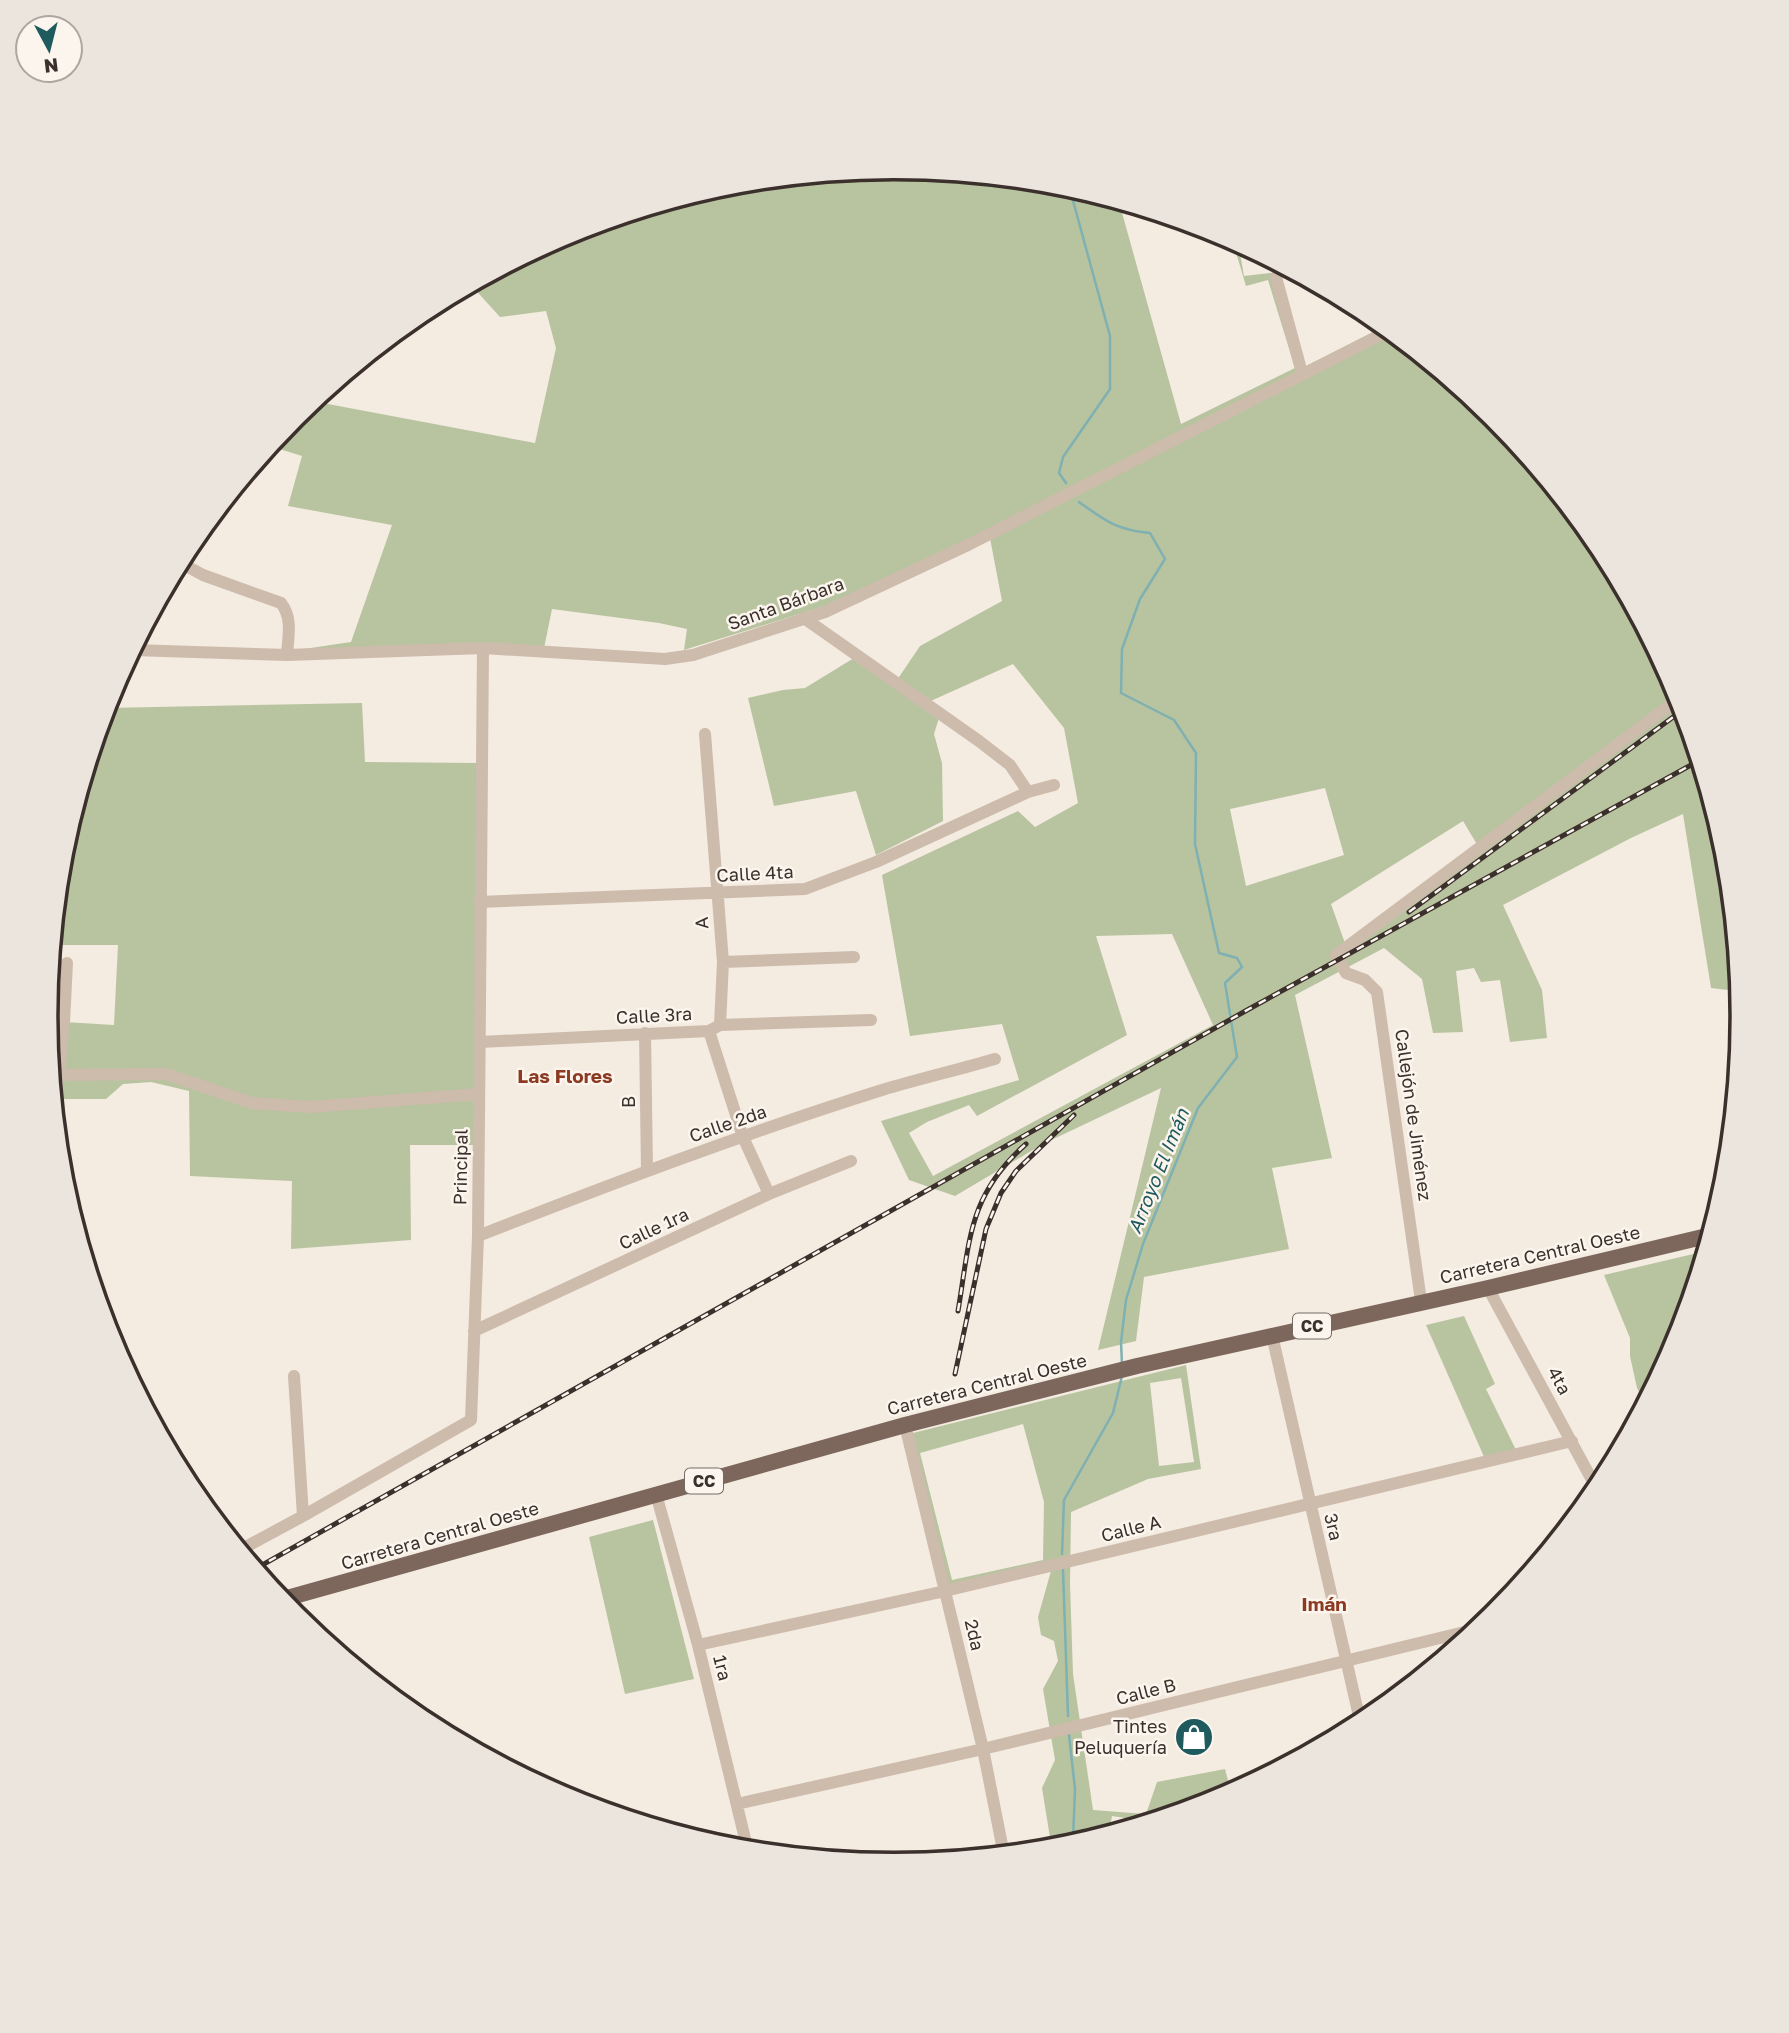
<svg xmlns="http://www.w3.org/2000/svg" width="1789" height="2033" font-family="'Golos Text',sans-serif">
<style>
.green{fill:#b8c4a0;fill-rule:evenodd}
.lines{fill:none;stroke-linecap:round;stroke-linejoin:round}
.stream{stroke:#7fb0b2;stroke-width:2.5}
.minor{stroke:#cdbbac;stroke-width:12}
.major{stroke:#7d675c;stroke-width:16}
.rail-casing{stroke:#3b302b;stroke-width:5}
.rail{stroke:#fbf5ee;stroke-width:2.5;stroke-dasharray:8;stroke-linecap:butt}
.labels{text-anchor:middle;stroke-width:5;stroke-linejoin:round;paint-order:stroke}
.shield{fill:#fbf5ee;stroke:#756b66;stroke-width:2}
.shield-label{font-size:16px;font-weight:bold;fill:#3b302b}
.street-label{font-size:18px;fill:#3b302b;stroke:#fbf5ee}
.poi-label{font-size:18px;fill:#3b302b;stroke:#fbf5ee;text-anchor:end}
.neighbourhood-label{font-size:19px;font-weight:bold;fill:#8c3b22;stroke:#fbf5ee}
.water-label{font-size:19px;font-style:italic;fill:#1f5a5e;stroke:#fbf5ee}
.rim{fill:none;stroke:#3b302b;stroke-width:3.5}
</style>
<rect width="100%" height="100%" fill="#f4ebe1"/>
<path class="green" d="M895,168l166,16 58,18 62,222 114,-56 -27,-88 -22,6 -14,-47 6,3 6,34 35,-4 25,95 81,-41 110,90 106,129 78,147 48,159 16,166 -1,17 -13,1 -1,-45 -17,-2 -28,-174 -52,24 -128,67 39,85 5,48 -37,4 -10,-62 -19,2 -7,-14 -18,3 7,61 -30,1 -11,-54 -38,-31 -89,47 37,163 -60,10 17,81 -145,28 -8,64 -38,9 63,-262 -118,56 -88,52 -46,-16 -28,-59 138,-41 -17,-56 -92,12 -28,-161 136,-64 17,16 43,-24 -14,-75 -51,-64 -89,40 16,11 -6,19 8,29 1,58 -67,34 -20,-64 -82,15 -26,-108 35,-8 22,-2 49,-30 39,28 27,-40 82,-45 -13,-68 -164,73 -141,44 3,-21 -28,-6 -107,-14 -9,44 -246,-3 54,-8 41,-117 -104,-19 14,-50 -32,-10 24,-30 18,-15 223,42 21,-95 -10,-37 -46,6 -29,-32 99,-53 159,-48zM1325,788l19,67 -98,31 -16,-77zM1463,821l15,25 -132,100 -15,-42zM1172,934l41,91 -280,151 -24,-43 18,-11 42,-17 8,11 150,-81 -31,-99z
M362,703l3,59 113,1 -1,382h-67l1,95 -120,9 1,-68 -102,-5 -1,-85 -38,-9 -28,2 -17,15h-46l4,-77 50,3 4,-80h-65l9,-95 43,-142z
M1706,1251l-27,91 -33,62 -9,-16 -7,-32v-18l-26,-63z
M1464,1316l31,68 -9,5 30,61 -31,9 -59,-134z
M1186,1365l15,104 -53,10 -77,33 -1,72 3,90 20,136 53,4 11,-32 68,-13 5,19 -5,10 -6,3 -68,21 -39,-6 -3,18 -57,16 -10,-62 13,-28 -12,-71 15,-28 -4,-20 -13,-6 -3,-18 13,-46 -107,24 -39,-160zM1181,1378l13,84 -35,4 -9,-83zM1023,1424l21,78 -1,58 -91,20 -32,-127z
M653,1520l41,159 -69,15 -36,-157z"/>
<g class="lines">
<path class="stream" d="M1066,483l-7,-10 4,-16 47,-68v-53l-41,-150
M1079,502c27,19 37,28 71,31l15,26 -25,40 -18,50 -1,44 53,27 22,33 -1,91 24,109 18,5 5,9 -17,16 12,74 -39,51 -55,136 -17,56 -5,42 1,23
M1062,1554l2,-54 49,-87 9,-37
M1063,1570l5,146
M1069,1735l6,54 -2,51"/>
<path class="minor" d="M1276,277l26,96
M179,562l24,13 78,28c12,15 7,34 6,52
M804,618l175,123 31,24 18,27
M133,650l154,5 196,-7 182,11 28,-4 132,-43 145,-68 420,-214
M705,734l18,228 -3,63
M479,902l326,-13 71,-27 152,-70 26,-7
M723,962l131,-5
M46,1021l18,1
M709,1031l34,106 26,57
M645,1033l2,137
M480,1042l229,-11 11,-6 151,-5
M57,1075l109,-1 86,29 57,4 170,-13
M55,1109l9,-87 3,-59
M478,1236c133,-52 267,-103 404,-146 37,-11 75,-20 113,-31
M1488,1288l110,203
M1421,1301l-44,-309 -12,-12 -19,-7 -10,-18 345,-258
M474,1331l295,-137 82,-33
M1272,1335l89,390
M294,1376l9,140
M905,1425l78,324 21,106
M656,1494l42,151 50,206
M240,1550l63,-34 168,-96 7,-184 5,-588
M698,1645l247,-54 627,-150
M737,1804l246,-55 498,-121"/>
<path class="major" d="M280,1600l625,-175 232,-59 351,-78 223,-53"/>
<defs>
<path id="rail" d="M1409,912l275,-203
M958,1311c12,-71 10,-116 68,-167
M955,1374l31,-145 15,-36 15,-22 58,-56
M255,1569l994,-560 451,-249"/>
</defs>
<use href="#rail" class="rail-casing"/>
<use href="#rail" class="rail"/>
</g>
<defs>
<symbol id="shop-disc" viewBox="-11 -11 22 22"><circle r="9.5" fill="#1f5a5e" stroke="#fbf5ee"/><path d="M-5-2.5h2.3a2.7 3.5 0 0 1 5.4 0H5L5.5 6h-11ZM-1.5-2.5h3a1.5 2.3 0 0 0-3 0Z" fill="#fff"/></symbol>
</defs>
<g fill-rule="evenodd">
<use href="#shop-disc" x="1172" y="1715" width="44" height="44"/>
</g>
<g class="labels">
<g class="shield">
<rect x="1293" y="1313.5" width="38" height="25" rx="5"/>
<rect x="685" y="1468.5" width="38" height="25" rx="5"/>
</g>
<g class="shield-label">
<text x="1312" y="1332">CC</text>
<text x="704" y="1487">CC</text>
</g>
<g class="street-label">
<text transform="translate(786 604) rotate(-20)" y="6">Santa Bárbara</text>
<text transform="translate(755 874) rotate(-3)" y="6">Calle 4ta</text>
<text transform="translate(702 923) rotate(-94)" y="6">A</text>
<text transform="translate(654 1016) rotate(-3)" y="6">Calle 3ra</text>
<text transform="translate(629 1102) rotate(-90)" y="6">B</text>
<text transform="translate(1413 1115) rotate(82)" y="6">Callejón de Jiménez</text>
<text transform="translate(728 1124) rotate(-19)" y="6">Calle 2da</text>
<text transform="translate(461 1167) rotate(-89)" y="6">Principal</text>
<text transform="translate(654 1229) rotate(-25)" y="6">Calle 1ra</text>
<text transform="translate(1540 1255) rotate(-13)" y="6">Carretera Central Oeste</text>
<text transform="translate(1559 1381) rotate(61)" y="6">4ta</text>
<text transform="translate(987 1385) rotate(-14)" y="6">Carretera Central Oeste</text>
<text transform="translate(1333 1527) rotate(77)" y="6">3ra</text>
<text transform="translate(1131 1529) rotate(-14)" y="6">Calle A</text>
<text transform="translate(440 1536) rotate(-16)" y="6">Carretera Central Oeste</text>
<text transform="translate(974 1635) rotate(77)" y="6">2da</text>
<text transform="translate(722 1668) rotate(76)" y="6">1ra</text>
<text transform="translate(1146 1692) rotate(-14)" y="6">Calle B</text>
</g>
<g class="poi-label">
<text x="1167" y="1733">Tintes<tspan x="1167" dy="21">Peluquería</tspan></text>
</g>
<g class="neighbourhood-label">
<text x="565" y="1083">Las Flores</text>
<text x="1324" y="1611">Imán</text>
</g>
<g class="water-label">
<text transform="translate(1158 1171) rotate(-68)" y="7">Arroyo El Imán</text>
</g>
</g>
<path d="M0 0H1789V2033H0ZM58 1016a836 836 0 1 1 1672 0a836 836 0 1 1-1672 0Z" fill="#ece5de" fill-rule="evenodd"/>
<path class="rim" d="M58 1016a836 836 0 1 1 1672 0a836 836 0 1 1-1672 0Z"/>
<g transform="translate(49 49) rotate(173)"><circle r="33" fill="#fbf5ee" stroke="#aea6a0" stroke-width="2"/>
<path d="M0-5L12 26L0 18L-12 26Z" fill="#1f5a5e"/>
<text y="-10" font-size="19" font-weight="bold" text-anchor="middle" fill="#3b302b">N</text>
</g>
</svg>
